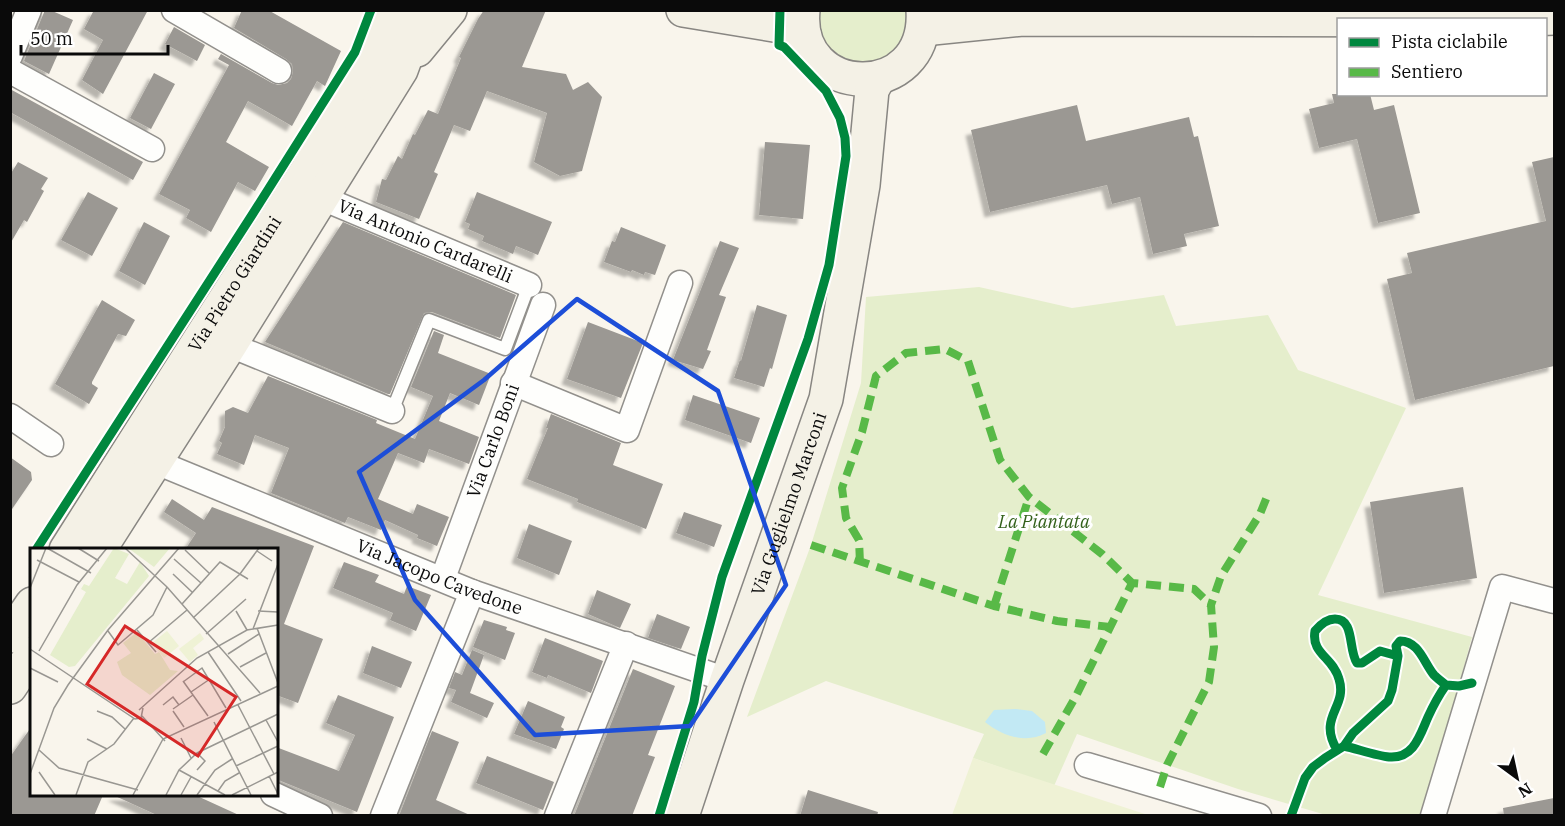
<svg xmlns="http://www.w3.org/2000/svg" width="1565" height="826" font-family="'IBM Plex Serif',serif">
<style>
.green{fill:#e5eecc}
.pitch{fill:#eff2d5}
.water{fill:#c2e9f4}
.building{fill:#9b9893;filter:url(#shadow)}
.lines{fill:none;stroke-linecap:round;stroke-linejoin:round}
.lane-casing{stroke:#92908c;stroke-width:15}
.street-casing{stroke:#92908c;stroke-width:27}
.secondary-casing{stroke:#888682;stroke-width:36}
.lane{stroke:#fefefc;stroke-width:12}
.street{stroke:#fefefc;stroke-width:24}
.secondary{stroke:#f4f1e6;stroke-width:33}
.quiet{stroke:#58b947;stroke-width:8;stroke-dasharray:15 8;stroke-linecap:butt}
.cycleway-casing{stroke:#fff;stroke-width:13}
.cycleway{stroke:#00873e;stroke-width:9}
.marked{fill:none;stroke:#1d4ed8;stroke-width:4.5;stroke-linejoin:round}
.labels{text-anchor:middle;stroke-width:6;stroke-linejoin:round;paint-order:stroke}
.street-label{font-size:18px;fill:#0a0a0a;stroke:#fff}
.park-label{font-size:18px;font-style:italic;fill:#33611b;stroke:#fff}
.inset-road{fill:none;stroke:#999792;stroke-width:1.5}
.view{fill:#d62828;fill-opacity:0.15;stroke:#d62828;stroke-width:3}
.inset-edge{fill:none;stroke:#0a0a0a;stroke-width:3}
</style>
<defs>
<filter id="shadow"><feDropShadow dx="-5.5" dy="5.5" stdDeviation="1.5" flood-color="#0004"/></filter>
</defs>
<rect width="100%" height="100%" fill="#f9f5ec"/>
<path class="green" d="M906,10l-1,21 -10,19 -8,7 -21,8 -31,-8 -14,-17 -4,-29z
M979,287l93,21 92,-13 12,31 92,-11 30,55 108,38 -88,187 154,42 -48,178h-98l-88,-26 -161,-55 -23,52 -81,-28 11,-24 -158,-53 -79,36 64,-172 50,-162 5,-86z"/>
<path class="pitch" d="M973,758l175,57h-196z"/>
<path class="water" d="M1015,709l17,2 13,11 1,11c-20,11 -44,3 -61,-11l9,-12z"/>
<path class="building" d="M45,10h5l23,10 -24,54 -25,-13z
M94,10h54l-45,84 -21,-14 21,-40 -19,-11z
M242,10h26l73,41 -16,35 -8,-5 -25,45 -44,-25 -22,41 43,25 -14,24 -17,-9 -27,50 -25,-14 4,-8 -31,-16 70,-129 -11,-6 3,-5 51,29 6,2 9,-2 4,-4 2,-7 -1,-8 -6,-5 -52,-31z
M484,10h62l-24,57 44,7 7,16 15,-8 14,15 -20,74 -22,5 -26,-14 13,-49 -60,-22 -17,40 -16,-6 -20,47 4,2 -19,45 -43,-17 6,-23 4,1 12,-24 4,3 11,-25 2,1 13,-25 10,4 23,-56 -2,-1 19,-38z
M174,27l31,18 -8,16 -32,-17z
M154,73l21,11 -24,45 -21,-11z
M10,89l133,73 -10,18 -123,-68z
M1332,94h38l4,16 20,-5 26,108 -42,10 -21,-84 -38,9 -10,-39 25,-6z
M1077,105l9,36 103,-24 5,20 4,-1 21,90 -35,8 3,12 -34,8 -13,-57 -28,7 -5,-19 -117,27 -19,-82z
M765,142l45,3 -7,74 -44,-4z
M1554,157v209l-139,34 -28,-121 25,-6 -5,-20 139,-32 -14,-59z
M18,162l30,16 -7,11 3,2 -17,31 -3,-2 -14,24v-69z
M88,192l30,16 -26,48 -31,-16z
M477,192l75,30 -14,33 -22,-9 -3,8 -31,-13 2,-5 -16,-7 2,-5 -5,-2z
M144,222l26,14 -25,49 -26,-14z
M343,222l173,73 -16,43 -68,-26 -8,1 -34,81h-2l-123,-52z
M621,227l45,18 -11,30 -10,-3 -1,3 -12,-5 -1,2 -27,-10 8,-21 3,1z
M720,241l19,7 -20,47 7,2 -19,53 4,1 -8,18 -30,-9z
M102,300l33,20 -9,16 -8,-2 -26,48v2l6,4 -9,16 -34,-20z
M757,305l30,10 -15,54 -2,-1 -6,19 -30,-9 6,-18 1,1z
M588,322l55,21 -22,55 -54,-19z
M434,331l10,4 -6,18 53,21 -12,31 -29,-12 -11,28 40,16 -10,27 -40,-15 -5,14 -26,-10 -20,46 35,15 4,-10 32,13 -12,29 -20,-8 1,-3 -33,-15 -4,10 -33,-13 -3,6 -74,-30 18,-45 -34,-13 -11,30 -27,-11 5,-11 -3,-2 6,-14v-16l8,-4 15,6 20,-37 109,44 -1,3 39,16 18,-43 -22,-9z
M693,395l67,23 -9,25 -66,-23z
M551,414l70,29 -8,22 50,19 -17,45 -69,-27 1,-3 -51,-20 21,-51h-2z
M10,457l21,15 1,8 -22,32z
M1463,487l14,91 -93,15 -14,-91z
M172,499l32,21 8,-13 102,39 -30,78 39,15 -25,64 -22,-8v-145h-91l11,-17 -32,-21z
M684,512l38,13 -8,22 -38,-14z
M529,524l43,17 -13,34 -42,-17z
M344,562l35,13 -4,7 29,12 3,-8 24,9 -15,36 -26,-11 3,-7 -60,-25z
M597,590l34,14 -11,24 -32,-14z
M657,614l33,13 -9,22 -33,-11z
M484,620l23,7 -1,3 9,3 -10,27 -32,-13z
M545,638l58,23 -12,32 -43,-18 -1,3 -15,-6z
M372,646l40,16 -11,26 -38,-15z
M472,650l12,5 -14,38 24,10 -7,15 -36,-16 5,-12 -7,-2 6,-16 7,3z
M633,669l42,17 -27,69 7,2 -23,59h-58z
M338,695l56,22 -37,95 -81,-33v-32l63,24 16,-36 -29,-12z
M528,701l37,16 -4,10 3,2 -8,20 -42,-15z
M32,726v69h71l-9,21h-84v-59z
M432,731l27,11 -23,58 36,16h-73z
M487,756l67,26 -11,28 -67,-27z
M808,790l70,22 -1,4h-77z
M113,795h82l46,21h-82z
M1554,798v18h-50l-1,-8z"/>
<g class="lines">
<defs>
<path id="lane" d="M392,411l37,-91 76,29 24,-64"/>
<g id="street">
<path d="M174,10l105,61"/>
<path d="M10,56l19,-46"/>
<path d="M10,71l142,78"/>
<path id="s1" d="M322,198l207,87"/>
<path d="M230,345l162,66"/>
<path d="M513,383l114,47 53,-147"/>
<path d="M10,416l41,28"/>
<path id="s2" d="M156,462l316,130 255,88"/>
<path id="s3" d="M443,578l100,-273"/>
<path d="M1087,765l172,51"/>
<path d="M273,794l47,22"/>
<path d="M383,816l89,-224"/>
<path d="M557,816l69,-172"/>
<path d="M1433,816l69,-229 52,14"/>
</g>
<g id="secondary">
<path d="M683,10l97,16 24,8"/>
<path d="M803,10c-9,90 126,94 120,0"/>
<path d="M1506,20l48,-2"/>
<path d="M923,29l100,-10 480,1"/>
<path d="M417,50l33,-40"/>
<path id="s4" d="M66,550l242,-381 67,-115 18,-44"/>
<path d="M99,550l131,-205 171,-275 22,-60"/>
<path d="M10,636l22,-32"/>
<path d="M10,687l22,-33"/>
<path id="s5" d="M682,816l45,-136 99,-281 37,-214 9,-95 6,-11"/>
</g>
</defs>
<use href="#lane" class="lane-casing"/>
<use href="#street" class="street-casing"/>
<use href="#secondary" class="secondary-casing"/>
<use href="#lane" class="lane"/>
<use href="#street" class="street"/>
<use href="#secondary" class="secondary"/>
<path class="quiet" d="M811,545l183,61 63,15 53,6
M860,563l-1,-23 -13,-22 -4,-30 20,-56 14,-56 30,-23 39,-4 23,12 32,99 29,37 73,57 30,29
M994,606l35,-109
M1043,754l33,-58 56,-113 62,6 17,16
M1160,787l7,-22 42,-83 5,-35 -3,-42 10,-29 39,-62 8,-20"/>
<defs>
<path id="cycleway" d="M36,550l216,-335 103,-163 16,-42
M1344,746c13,3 34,10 45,11 25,2 31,-22 39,-40 5,-11 11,-22 18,-32l13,1 13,-3
M1337,750c-20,-34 11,-42 2,-71 -6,-22 -28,-25 -24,-48 5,-6 11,-12 20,-12 20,0 13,31 22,44h5l18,-12 18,5 -2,-10 4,-5c19,0 24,22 34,34 4,4 8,7 12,10
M659,816l35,-114 8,-46 20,-79 86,-238 21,-74 17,-109 -1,-18 -5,-20 -14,-27 -42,-44 -5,-2 1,-35
M1291,816l14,-38 8,-11 12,-9 19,-12 9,-13 35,-32 4,-11 6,-34"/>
</defs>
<use href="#cycleway" class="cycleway-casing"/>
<use href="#cycleway" class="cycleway"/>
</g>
<path class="marked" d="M577,299l141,92 68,194 -96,141 -155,9 -120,-135 -56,-128 125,-92z"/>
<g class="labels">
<g class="street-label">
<text dy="6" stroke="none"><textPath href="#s1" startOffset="112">Via Antonio Cardarelli</textPath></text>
<text dy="6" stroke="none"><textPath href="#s4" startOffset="315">Via Pietro Giardini</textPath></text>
<text dy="6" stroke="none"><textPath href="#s3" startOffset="146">Via Carlo Boni</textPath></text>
<text dy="6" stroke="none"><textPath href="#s5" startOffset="330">Via Guglielmo Marconi</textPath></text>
<text dy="6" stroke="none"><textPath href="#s2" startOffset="306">Via Jacopo Cavedone</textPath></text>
</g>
<g class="park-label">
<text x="1044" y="528">La Piantata</text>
</g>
</g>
<g transform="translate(30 548)">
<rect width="248" height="248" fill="#f9f5ec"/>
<path d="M84,0l15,6 -14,24 12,6 13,-22 9,14 -74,90 -6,1 -19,-12 36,-63 -5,-3 3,-5 5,2zM98,0h42l-16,19zM107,84l18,22 4,-2 11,18 8,1 -28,24 -28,-20 -5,-13 14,-9 -8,-10z" fill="#e5eecc"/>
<path d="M137,83l12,15 -15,12 -12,-15zM170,85l4,6 -11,9 5,7 -8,7 -11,-13z" fill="#eff2d5"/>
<path class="inset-road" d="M17,0l44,25M48,0l21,13M95,0l42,39 93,106M155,2l24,23M227,3l15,10M144,11l27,24M7,12l42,22M143,26l19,18M0,40l16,-40M152,56l38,-42 28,17M206,63l11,19M228,63l20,1M163,70l47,-44 19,-26M227,80l21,55M223,81l25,-65M107,82l19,22M78,83l10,14 35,-30 14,-28M176,86l40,-35M118,95l39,-33M0,101l105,70 6,-1 2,-10M9,103l38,-66 30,-37M178,104l33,49M198,106l31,-20M210,119l26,-14M0,120l28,14M153,133l25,35M153,134l19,-14 24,40M161,144l19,-13M133,157l10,-8 6,8M208,157l36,69M143,161l20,-14M109,162l58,-52 50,-28 31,-5M67,163l15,6 13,12M143,163l11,16M112,168l23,25M236,172l12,22M184,174l37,73M151,190l10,20M57,191l20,10M9,202l20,18 79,22M167,205l8,8 -8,9M206,218l42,-20M149,222l46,25M9,224l16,23M0,226l24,-66 14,-23 40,-55 71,-82M239,228l9,18M188,243l7,-10 14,-8M46,247l12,-33 26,-18 20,-26M103,247l30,-56 115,-53M136,247l13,-25 18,-17 81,-39M151,247l10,-18M167,247l18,-25 17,-11M202,247l46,-23"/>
<path class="view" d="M95,78l111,71 -38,59 -111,-72z"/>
<rect width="248" height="248" class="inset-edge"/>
</g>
<rect width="1565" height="826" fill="none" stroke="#0a0a0a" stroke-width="24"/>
<rect x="1337" y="18" width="210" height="78" fill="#ffffff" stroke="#9d9d9d" stroke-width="1.5"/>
<rect x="1349" y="38" width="30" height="9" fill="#00873e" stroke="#9d9d9d" stroke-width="1.5"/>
<text x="1391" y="48" font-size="18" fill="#0a0a0a">Pista ciclabile</text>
<rect x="1349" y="68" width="30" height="9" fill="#58b947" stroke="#9d9d9d" stroke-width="1.5"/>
<text x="1391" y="78" font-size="18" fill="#0a0a0a">Sentiero</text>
<g transform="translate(1517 778) rotate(147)" stroke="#ffffff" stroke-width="4.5" paint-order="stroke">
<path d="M0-4.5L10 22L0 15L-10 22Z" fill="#0a0a0a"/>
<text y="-9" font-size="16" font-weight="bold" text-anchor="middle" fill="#0a0a0a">N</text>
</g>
<path d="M21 45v9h147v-9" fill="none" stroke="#0a0a0a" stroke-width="3"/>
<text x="30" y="45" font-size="18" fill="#0a0a0a" stroke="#ffffff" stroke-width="4.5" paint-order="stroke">50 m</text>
</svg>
